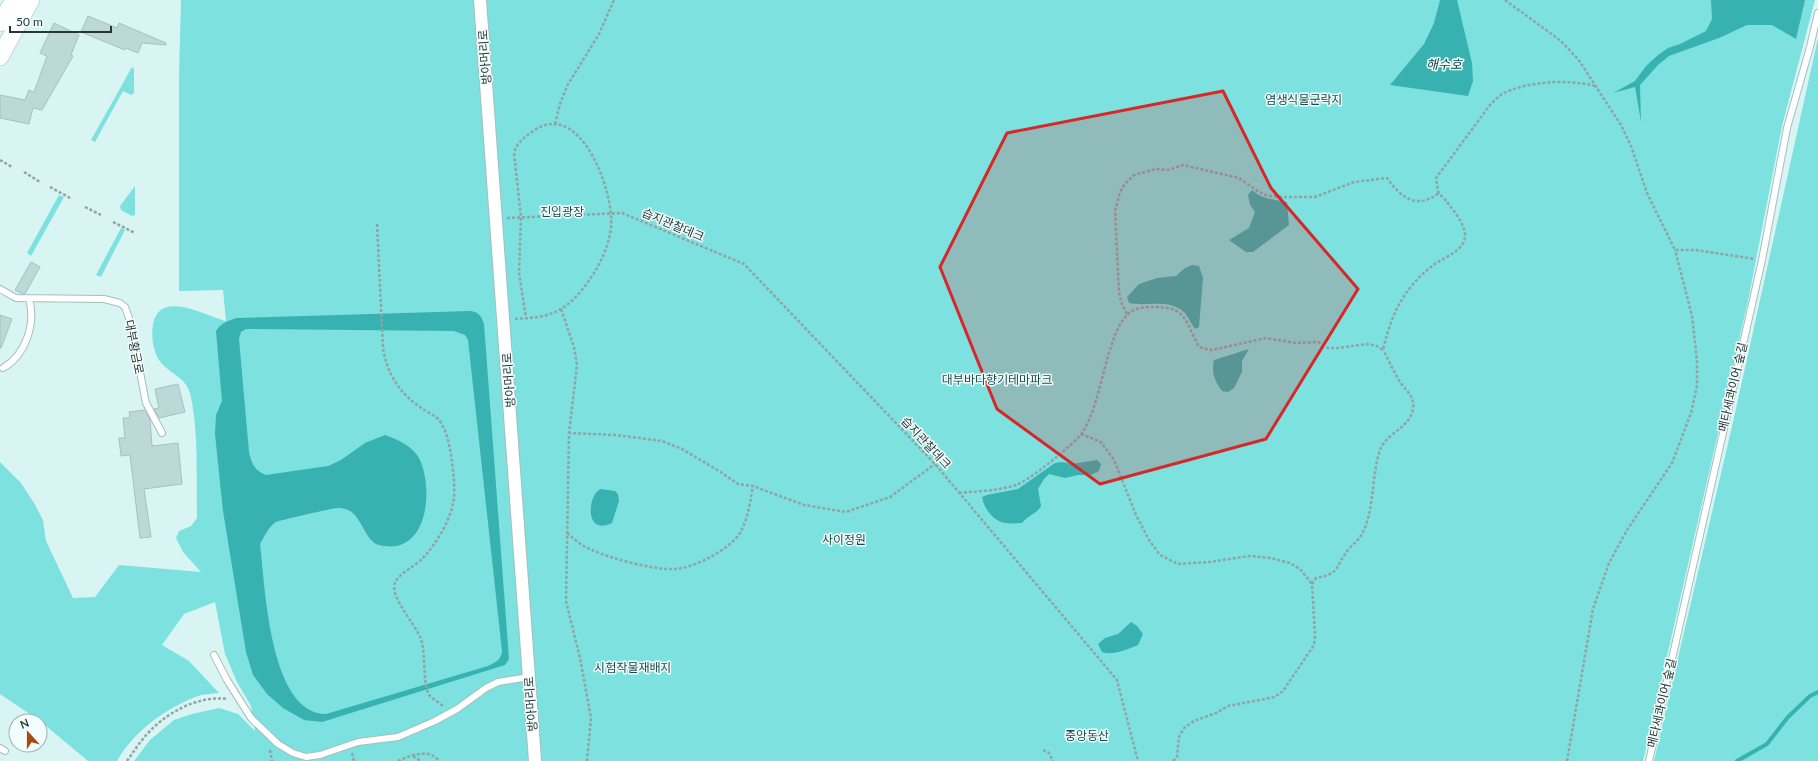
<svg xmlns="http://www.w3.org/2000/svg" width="1818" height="761" font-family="Lato,'Noto Sans KR',sans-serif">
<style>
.green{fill:#7de1e0}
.water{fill:#37b2b1;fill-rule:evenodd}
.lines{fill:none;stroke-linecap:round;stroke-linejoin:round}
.stream{stroke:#37b2b1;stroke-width:4}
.building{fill:#bcd8d7;stroke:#a5c1c0}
.lane-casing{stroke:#a4bfbe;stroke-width:8}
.street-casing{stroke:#a4bfbe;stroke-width:14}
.secondary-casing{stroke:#a4bfbe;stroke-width:18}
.path{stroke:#8fa4a3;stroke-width:2.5;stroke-dasharray:3 2;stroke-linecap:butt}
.lane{stroke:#fff;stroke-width:6}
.street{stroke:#fff;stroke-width:12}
.secondary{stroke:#fff;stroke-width:17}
.marked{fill:#d62828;fill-opacity:0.2;stroke:#d62828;stroke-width:3;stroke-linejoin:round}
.labels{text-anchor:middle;stroke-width:3;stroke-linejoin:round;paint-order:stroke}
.street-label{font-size:12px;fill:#2a3635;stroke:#f2fefd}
.park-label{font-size:12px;fill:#174b4b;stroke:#f2fefd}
.water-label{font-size:13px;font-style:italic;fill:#053e3e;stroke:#f2fefd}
</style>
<rect width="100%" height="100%" fill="#d8f5f4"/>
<path class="green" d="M181,0h1634l-33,126 -33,170 -22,98 -84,367h-1509l16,-21 24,-20 18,-6 27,-6 19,6 17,17 -4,-25 -14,-24 -12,-28 -10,-52 -31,12 -22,31 27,16 30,32c-7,1 -15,1 -21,3 -32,12 -64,35 -81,65h-29l-48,-40 -40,-27v-232l21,21 13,20 9,17 3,21 27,57 22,-1 24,-32 82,7 -18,-20 -7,-14 3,-7 12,-5 6,-8c-1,-39 2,-88 -7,-125 -4,-16 -22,-20 -31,-33 -6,-9 -8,-25 -6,-35 6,-37 53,-9 73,-4l-3,-31 -44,1v-215z
M1818,38v723h-164l79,-339z
M132,67l2,2v24l-3,2 -8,-4 -28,51 -4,-2z
M135,186v29l-3,1 -11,-6 -1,-4z
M59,195l5,2 -33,59 -4,-3z
M121,228l4,2 -24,47 -5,-2z"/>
<path class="water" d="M1440,0h17l15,63 1,18 -5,15 -78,-11 34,-41 10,-21z
M1711,0h94l-9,39 -24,-14h-25l-28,13 -50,18 -11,9 -18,20 1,37 -6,-35 -22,6 22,-12 11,-15 12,-11 10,-7 12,-4 26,-13 6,-12z
M1252,190c11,10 22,9 35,12l2,23 -36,27h-7l-17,-12 20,-12 6,-16 -5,-7 -2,-10z
M1192,265l7,1 4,12 -4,49 -4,2c-4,-5 -6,-11 -10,-16 -16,-15 -38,-6 -56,-10l-2,-6 12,-13 18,-6 19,-2 9,-8z
M471,311c8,2 10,4 13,13l25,335 -4,6 -183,57 -18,-2 -21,-12 -16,-14 -14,-19 -7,-23 -23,-141 -8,-77 1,-19 6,-14 -6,-70c5,-8 11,-10 21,-13zM246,329l208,2 11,4 3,5 34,311c-1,9 -6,11 -14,15l-162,48c-57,0 -61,-130 -66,-170 4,-7 9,-18 16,-22 5,-2 57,-14 62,-14 4,0 9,1 12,3 12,7 16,31 29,34 48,12 55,-53 41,-85 -7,-14 -21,-20 -35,-25l-20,8 -24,17 -13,6 -62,9c-12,-5 -14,-11 -17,-23l-10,-113 2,-7z
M1249,349l-7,12v11l-8,16 -6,4 -6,-1c-7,-10 -11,-18 -8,-31z
M1097,460l4,4 -2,7 -8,4h-13l-13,3 -16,-4 -5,5 -6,10 3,17c-4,8 -13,9 -19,17 -5,0 -10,1 -16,0 -12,-1 -22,-14 -24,-26l5,-2 31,-6 37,-26 7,-1 10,2z
M601,489l14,2 3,3 1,7 -7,22c-29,14 -24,-30 -11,-34z
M1131,622l6,4 6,8 -5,11c-10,4 -25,11 -36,7l-4,-8 7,-6 13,-4z"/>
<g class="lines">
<path class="stream" d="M1737,761l30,-17 21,-27 22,-21 8,-4"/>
</g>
<path class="building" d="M88,16l29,12 2,-5 47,20v2l-24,-2 -4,10 -12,-5 -1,2 -44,-18z
M54,23l25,12 -8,20 2,1 -31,54 -9,-2 -4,16 -29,-6v-23l25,5 4,-10 5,2 13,-36 -7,-3z
M31,262l9,5 -15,27h-3l-7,-4z
M0,315l12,4 -11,29h-1z
M178,384l7,28 -26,6 -5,-9 5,-1 -4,-19z
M145,410l5,10 2,26 26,-3 4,41 -38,5 7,48 -11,1 -10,-83 -9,1 -2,-18h6l-2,-20h7l-1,-6z"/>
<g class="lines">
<defs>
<path id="lane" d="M0,289l16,9 88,1 16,4 5,4 5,14 16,82 16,30
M3,368c23,-13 33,-45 26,-69
M214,655l13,25 24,38 27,26 15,9 13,4 14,-2 38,-13 40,-5 37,-16 22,-12 29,-21 12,-6 31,-5
M0,748l5,3
M1649,761l113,-501 25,-132 23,-81 8,-34"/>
<path id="street" d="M480,0l55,761"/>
<path id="secondary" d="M0,23l14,-23
M0,57l31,-57"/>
</defs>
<use href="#lane" class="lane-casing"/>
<use href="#street" class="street-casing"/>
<use href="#secondary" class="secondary-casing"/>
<path class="path" d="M1505,0l56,41 17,18 43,66 10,21 16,47 28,57h21l58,9
M555,124l5,-20 7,-18 32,-52 15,-34
M0,160l12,7
M24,172l16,10
M50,187l22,12
M85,207l16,8
M507,218l115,-5 122,51 191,200 182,216 21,81
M113,222l22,11
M377,224l6,124c4,25 16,45 37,59 5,4 13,7 18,12 8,9 11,24 13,36 2,14 4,29 3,43 -3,22 -17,45 -32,61 -8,8 -23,14 -27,24 -6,13 21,42 26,56 5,15 1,46 9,57 4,4 10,7 14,11
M561,309l13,38 3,18 -8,68
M1127,314l-6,-12 -2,-10 -4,-81 5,-19 4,-7 10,-10 22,-6 12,1 15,-5 56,13 20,14 9,4 17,1h30l39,-15 33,-4c14,20 30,32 52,15
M515,319c11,-1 24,-1 35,-5 15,-5 26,-16 35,-28 13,-17 23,-36 26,-58 4,-34 -30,-131 -78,-97 -9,7 -16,11 -19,22l7,64 -2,56 7,45
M1081,434l20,8 13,18 22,55 13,25 11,15 18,9 31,-2 41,-6 20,2 20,5 10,6 12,15
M959,493c19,-2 39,-2 57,-8 13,-4 58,-41 66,-52 21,-30 24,-106 50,-122 6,-4 16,-4 23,-4 26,0 29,8 39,30 2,3 3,8 6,10 3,2 9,2 12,3l54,-12 30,5 22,-1 10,6h10l30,-4 9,2 6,4c8,-35 20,-61 49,-84 11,-9 35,-15 33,-33 -2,-11 -11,-22 -18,-31 -2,-3 -6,-6 -8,-9 -2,-4 -2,-10 -3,-15l54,-73c4,-4 8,-8 12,-11 26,-13 65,-15 93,-8
M567,533c8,7 16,14 25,17 20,9 62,20 83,19 19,-1 54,-19 65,-36 8,-14 10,-31 13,-47
M270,750l2,11
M1043,750l6,3 4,8
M352,753l2,8
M413,756l8,5
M127,761c7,-10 14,-21 23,-30 19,-20 50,-36 78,-32
M398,761c13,-6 32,-13 41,0
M587,761l4,-43 -11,-60 -14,-57 3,-168 47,2 46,6 20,8 37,22 19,13 15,2 51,19 42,7 44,-15 45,-33
M1173,761l4,-4 2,-20 5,-9 10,-7 22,-8 12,-7 47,-9 8,-6 31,-46 1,-10 -3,-51 4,-6c25,-4 19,-12 32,-28 5,-6 11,-10 14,-16 13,-24 9,-58 18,-84 6,-17 30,-22 33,-41 2,-13 -7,-18 -13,-27 -6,-10 -11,-21 -17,-32
M1567,761l26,-152 16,-46 18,-33 45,-67 19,-50 6,-27v-26l-5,-44 -17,-66"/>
<use href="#lane" class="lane"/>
<use href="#street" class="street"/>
<use href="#secondary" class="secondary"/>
</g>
<path class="marked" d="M1223,91l48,97 87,101 -92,150 -166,45 -103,-75 -57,-142 67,-134z"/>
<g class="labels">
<g class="street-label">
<text transform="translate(485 57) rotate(-94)" y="4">방아머리로</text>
<text transform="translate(673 225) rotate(23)" y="4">습지관찰데크</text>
<text transform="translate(134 347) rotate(79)" y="4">대부황금로</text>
<text transform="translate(509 380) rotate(-94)" y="4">방아머리로</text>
<text transform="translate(1733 387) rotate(-77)" y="4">메타세콰이어 숲길</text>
<text transform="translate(926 443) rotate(47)" y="4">습지관찰데크</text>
<text transform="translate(1662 703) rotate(-77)" y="4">메타세콰이어 숲길</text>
<text transform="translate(531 704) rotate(-94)" y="4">방아머리로</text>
</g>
<g class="park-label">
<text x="1304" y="104">염생식물군락지</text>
<text x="562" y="216">진입광장</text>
<text x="997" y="384">대부바다향기테마파크</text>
<text x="844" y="544">사이정원</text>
<text x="633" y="672">시험작물재배지</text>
<text x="1087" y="740">중앙동산</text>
</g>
<g class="water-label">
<text x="1444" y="69">해수호</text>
</g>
</g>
<g transform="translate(28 733) rotate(339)"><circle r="19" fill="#f2fefd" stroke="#a2aead"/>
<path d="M0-3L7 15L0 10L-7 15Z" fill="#ab4811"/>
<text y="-6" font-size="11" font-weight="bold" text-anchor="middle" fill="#2a3635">N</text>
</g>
<path d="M10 26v6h101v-6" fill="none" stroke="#2a3635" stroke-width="2"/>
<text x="16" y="26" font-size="12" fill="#2a3635" stroke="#f2fefd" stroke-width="3" paint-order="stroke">50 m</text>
</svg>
